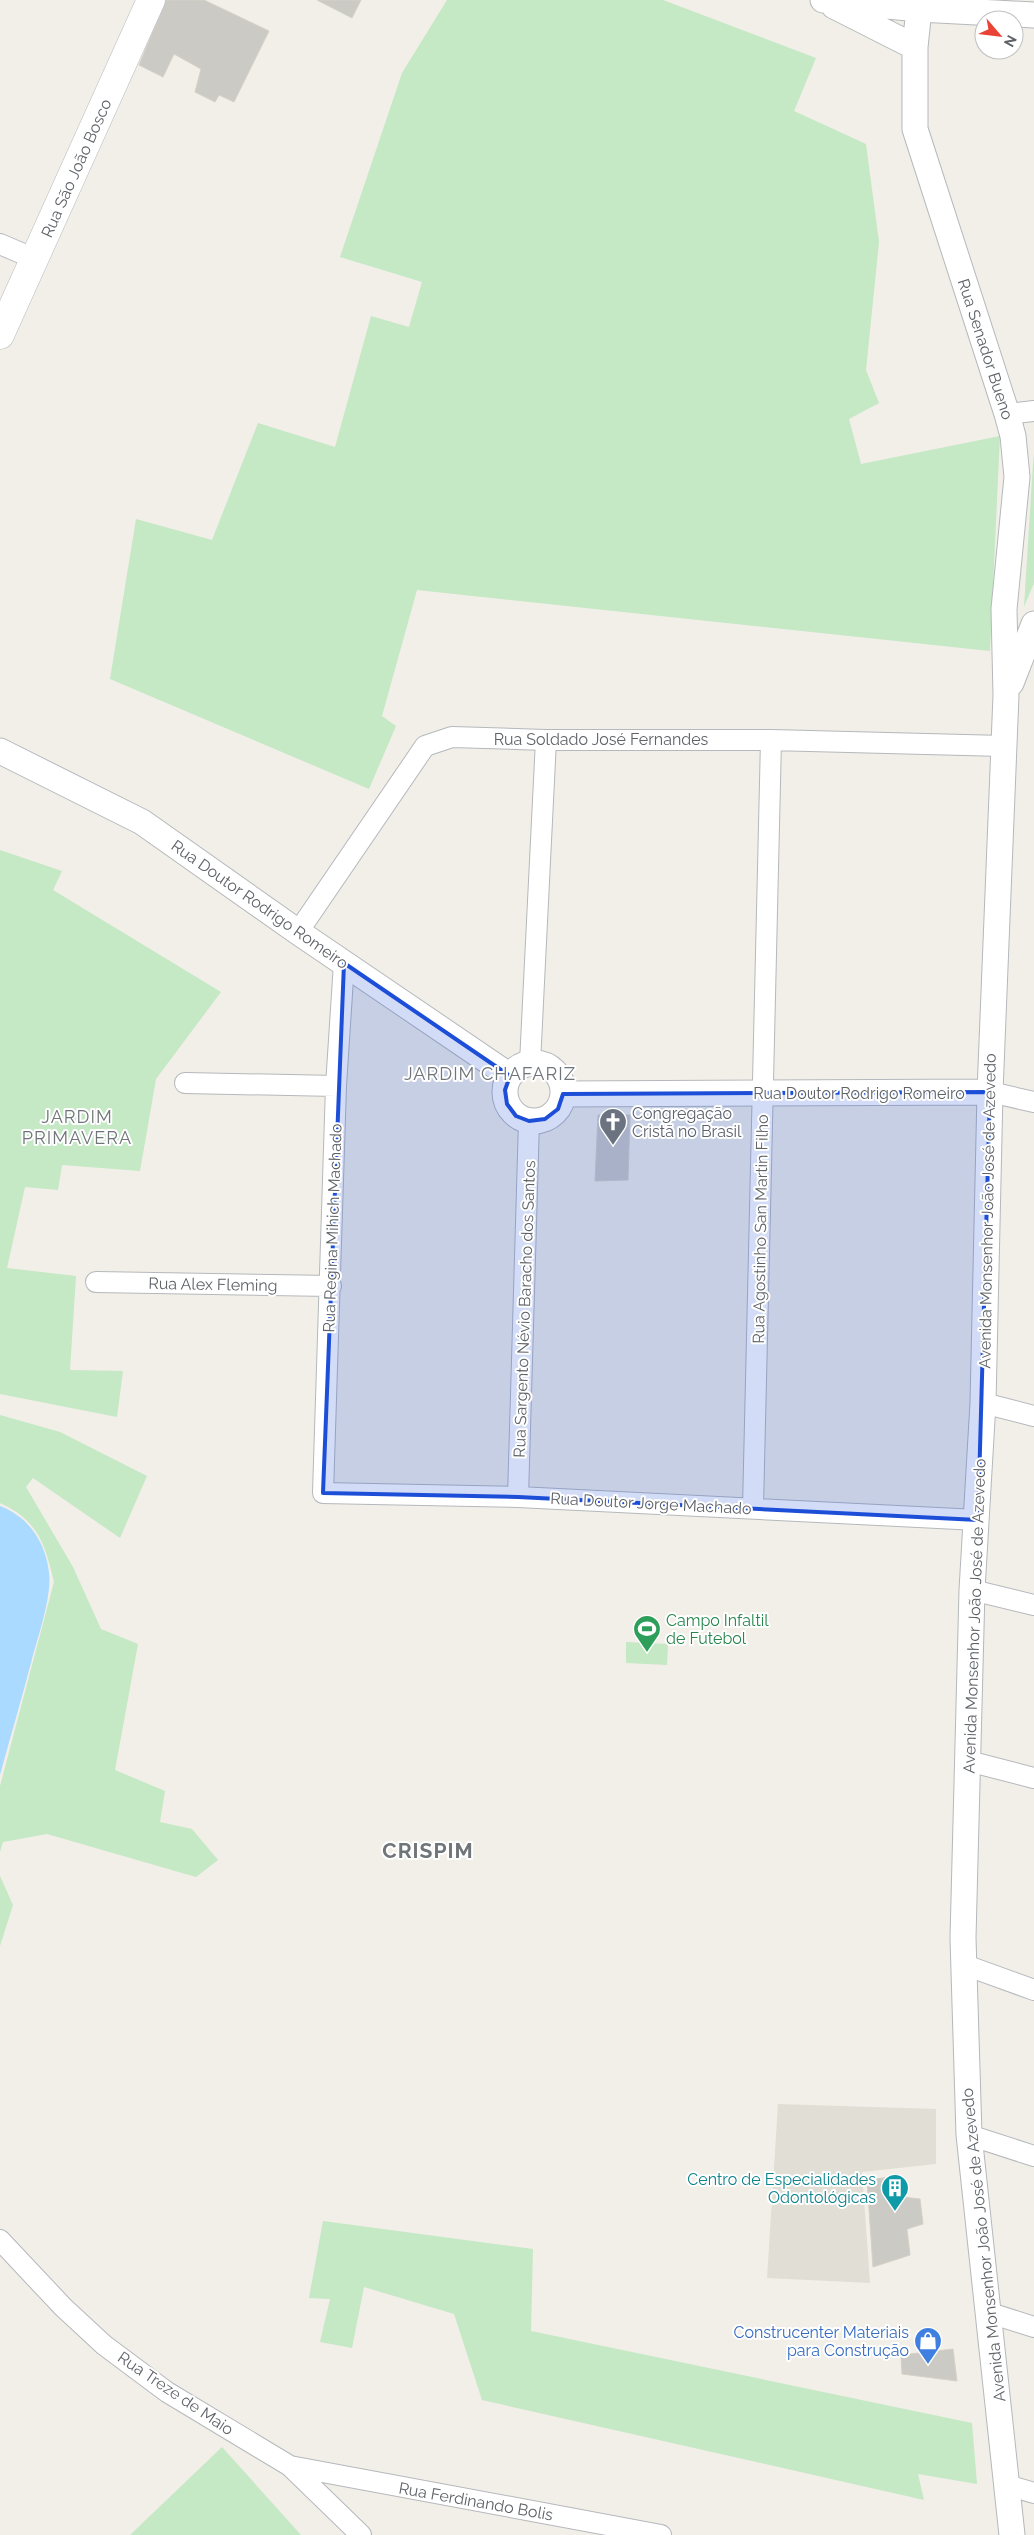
<svg xmlns="http://www.w3.org/2000/svg" width="1034" height="2535" font-family="Raleway,sans-serif">
<style>
.education{fill:#e1ded6}
.green{fill:#c5e8c5}
.water{fill:#aadaff}
.building{fill:#cccac5;stroke:#d6d1c6}
.lines{fill:none;stroke-linecap:round;stroke-linejoin:round}
.minor-casing{stroke:#b5b8bc;stroke-width:22}
.tertiary-casing{stroke:#b5b8bc;stroke-width:27}
.secondary-casing{stroke:#b6babf;stroke-width:29}
.minor{stroke:#fff;stroke-width:20}
.tertiary{stroke:#fff;stroke-width:25}
.secondary{stroke:#fff;stroke-width:28}
.marked{fill:#1d4ed8;fill-opacity:0.2;stroke:#1d4ed8;stroke-width:4;stroke-linejoin:round}
.labels{text-anchor:middle;stroke-width:4;stroke-linejoin:round;paint-order:stroke}
.street-label{font-size:16px;fill:#5f6368;stroke:#fff}
.worship-label{font-size:16px;fill:#5b616d;stroke:#fff;text-anchor:start}
.leisure-label{font-size:16px;fill:#27864d;stroke:#fff;text-anchor:start}
.culture-label{font-size:16px;fill:#0d838f;stroke:#fff;text-anchor:end}
.shop-label{font-size:16px;fill:#366cbe;stroke:#fff;text-anchor:end}
.neighbourhood-label{font-size:18px;letter-spacing:1px;fill:#70757a;stroke:#fff}
.district-label{font-size:21px;font-weight:bold;letter-spacing:1px;fill:#70757a;stroke:#fff}
</style>
<rect width="100%" height="100%" fill="#f1efe8"/>
<path class="education" d="M778,2104l158,5v55l-74,8 8,111 -103,-5z"/>
<path class="green" d="M447,0h216l153,58 -22,53 72,33 13,98 -13,128 13,33 -30,16 12,45 139,-28 -10,215 -573,-61 -35,126 14,10 -27,63 -259,-110 26,-160 76,21 46,-117 77,24 36,-131 38,11 13,-45 -82,-25 62,-184z
M1034,454v129l-10,24 9,-143z
M0,850l62,21 -9,19 168,102 -65,87 -16,92 -78,-6 -4,25 -33,-3 -18,81 69,8 -6,94 53,1 -6,46 -117,-23z
M0,1415l60,17 87,44 -27,62 -87,-60 -7,9 47,80 28,62 37,15 -23,126 50,21 -5,31 32,7 26,31 -22,17 -149,-43 -44,8 -3,10v-66l54,-204c-9,-38 -16,-62 -54,-79z
M626,1642l42,2 -1,21 -41,-2z
M0,1876l13,29 -13,41z
M323,2221l210,28 -2,82 441,92 5,61 -59,-10 6,26 -442,-100 -28,-86 -90,-27 -12,61 -32,-6 10,-43 -21,-1z
M222,2447l79,88h-171z"/>
<path class="water" d="M0,1506c29,11 46,37 49,67 3,25 -12,66 -18,90 -10,38 -21,75 -31,112z"/>
<path class="building" d="M166,0h38l65,31 -35,71 -15,-7 -4,7 -20,-10 6,-23 -27,-15 -11,23 -24,-12z
M317,0h44l-9,18z
M598,1115h32l-2,65 -33,1z
M899,2176l4,21 17,2 3,25 -16,5 3,26 -37,12 -6,-87z
M953,2349l4,32 -55,-7 -1,-19z"/>
<g class="lines">
<defs>
<path id="minor" d="M0,244l35,15
M1007,414l27,-3
M298,932l127,-186 27,-9 94,3h225l232,6
M344,963l-8,123 -13,407 195,4 460,23
M530,1063l16,-323
M185,1083l151,3
M990,1092l44,10
M96,1282l235,4
M983,1403l51,13
M518,1497l11,-376
M753,1508l18,-768
M972,1590l62,15
M968,1761l66,17
M965,1965l69,25
M969,2135l65,21
M0,2240l63,67 41,38 63,47 123,74 71,69
M990,2313l44,14
M290,2466l371,69
M1007,2485l27,8"/>
<path id="tertiary" d="M823,0l96,9 115,6
M834,6l81,41
M919,9l-4,38v82l92,285 6,22 4,41 -13,132 2,86 -16,397 -7,311 -11,187 -9,348 6,197 43,400
M1011,683l23,-59
M0,751l142,71 156,110 212,144
M505 1092a29 29 0 1 1 58 0a29 29 0 1 1-58 0Z
M563,1094l427,-2"/>
<path id="secondary" d="M0,335l151,-335"/>
</defs>
<use href="#minor" class="minor-casing"/>
<use href="#tertiary" class="tertiary-casing"/>
<use href="#secondary" class="secondary-casing"/>
<use href="#minor" class="minor"/>
<use href="#tertiary" class="tertiary"/>
<use href="#secondary" class="secondary"/>
</g>
<path class="marked" d="M344,963l166,113 -5,14 2,14 9,12 13,5 16,-2 13,-10 5,-15 427,-2 -12,428 -460,-23 -195,-4z"/>
<defs>
<symbol id="church-pin" viewBox="-11 -11 22 30"><path d="M0 17L-7.5 6A9.5 9.5 0 1 1 7.5 6Z" fill="#6b7280" stroke="#fff"/><path d="M-1.2-6h2.4v3.5h3.3v2.4h-3.3V6h-2.4V-.1h-3.3v-2.4h3.3Z" fill="#fff"/></symbol>
<symbol id="stadium-pin" viewBox="-11 -11 22 30"><path d="M0 17L-7.5 6A9.5 9.5 0 1 1 7.5 6Z" fill="#2e9e5b" stroke="#fff"/><path d="M0-5a6.5 5 0 1 0 0 10a6.5 5 0 1 0 0-10ZM-3.5-1.8h7v3.6h-7Z" fill="#fff"/></symbol>
<symbol id="building-pin" viewBox="-11 -11 22 30"><path d="M0 17L-7.5 6A9.5 9.5 0 1 1 7.5 6Z" fill="#0f9aa8" stroke="#fff"/><path d="M-4-6H4V6H1V3H-1V6H-4ZM-2.5-4.3h1.7v1.8h-1.7ZM.8-4.3h1.7v1.8H.8ZM-2.5-1h1.7V.8h-1.7ZM.8-1h1.7V.8H.8Z" fill="#fff"/></symbol>
<symbol id="shop-pin" viewBox="-11 -11 22 30"><path d="M0 17L-7.5 6A9.5 9.5 0 1 1 7.5 6Z" fill="#3f7fe0" stroke="#fff"/><path d="M-5-2.5h2.3a2.7 3.5 0 0 1 5.4 0H5L5.5 6h-11ZM-1.5-2.5h3a1.5 2.3 0 0 0-3 0Z" fill="#fff"/></symbol>
</defs>
<g fill-rule="evenodd">
<use href="#church-pin" x="597" y="1106" width="32" height="43"/>
<use href="#stadium-pin" x="631" y="1613" width="32" height="43"/>
<use href="#building-pin" x="879" y="2172" width="32" height="43"/>
<use href="#shop-pin" x="912" y="2325" width="32" height="43"/>
</g>
<g class="labels">
<g class="street-label">
<text transform="translate(76 168) rotate(-66)" y="6">Rua São João Bosco</text>
<text transform="translate(986 349) rotate(72)" y="6">Rua Senador Bueno</text>
<text x="601" y="745">Rua Soldado José Fernandes</text>
<text transform="translate(260 904) rotate(35)" y="6">Rua Doutor Rodrigo Romeiro</text>
<text x="859" y="1099">Rua Doutor Rodrigo Romeiro</text>
<text transform="translate(987 1211) rotate(-89)" y="6">Avenida Monsenhor João José de Azevedo</text>
<text transform="translate(332 1228) rotate(-88)" y="6">Rua Regina Mihich Machado</text>
<text transform="translate(760 1229) rotate(-89)" y="6">Rua Agostinho San Martin Filho</text>
<text transform="translate(213 1284) rotate(1)" y="6">Rua Alex Fleming</text>
<text transform="translate(524 1309) rotate(-88)" y="6">Rua Sargento Névio Baracho dos Santos</text>
<text transform="translate(651 1503) rotate(3)" y="6">Rua Doutor Jorge Machado</text>
<text transform="translate(974 1616) rotate(-88)" y="6">Avenida Monsenhor João José de Azevedo</text>
<text transform="translate(983 2245) rotate(-96)" y="6">Avenida Monsenhor João José de Azevedo</text>
<text transform="translate(176 2393) rotate(34)" y="6">Rua Treze de Maio</text>
<text transform="translate(476 2501) rotate(10)" y="6">Rua Ferdinando Bolis</text>
</g>
<g class="worship-label">
<text x="632" y="1119">Congregação<tspan x="632" dy="18">Cristã no Brasil</tspan></text>
</g>
<g class="leisure-label">
<text x="666" y="1626">Campo Infaltil<tspan x="666" dy="18">de Futebol</tspan></text>
</g>
<g class="culture-label">
<text x="876" y="2185">Centro de Especialidades<tspan x="876" dy="18">Odontológicas</tspan></text>
</g>
<g class="shop-label">
<text x="909" y="2338">Construcenter Materiais<tspan x="909" dy="18">para Construção</tspan></text>
</g>
<g class="neighbourhood-label">
<text x="490" y="1080">JARDIM CHAFARIZ</text>
<text x="77" y="1123">JARDIM<tspan x="77" dy="21">PRIMAVERA</tspan></text>
</g>
<g class="district-label">
<text x="428" y="1858">CRISPIM</text>
</g>
</g>
<g transform="translate(999 35) rotate(118)"><circle r="24" fill="#ffffff" stroke="#bfc1c3"/>
<path d="M0-4L9 19L0 12L-9 19Z" fill="#ea4335"/>
<text y="-8" font-size="14" font-weight="bold" text-anchor="middle" fill="#5f6368">N</text>
</g>
</svg>
